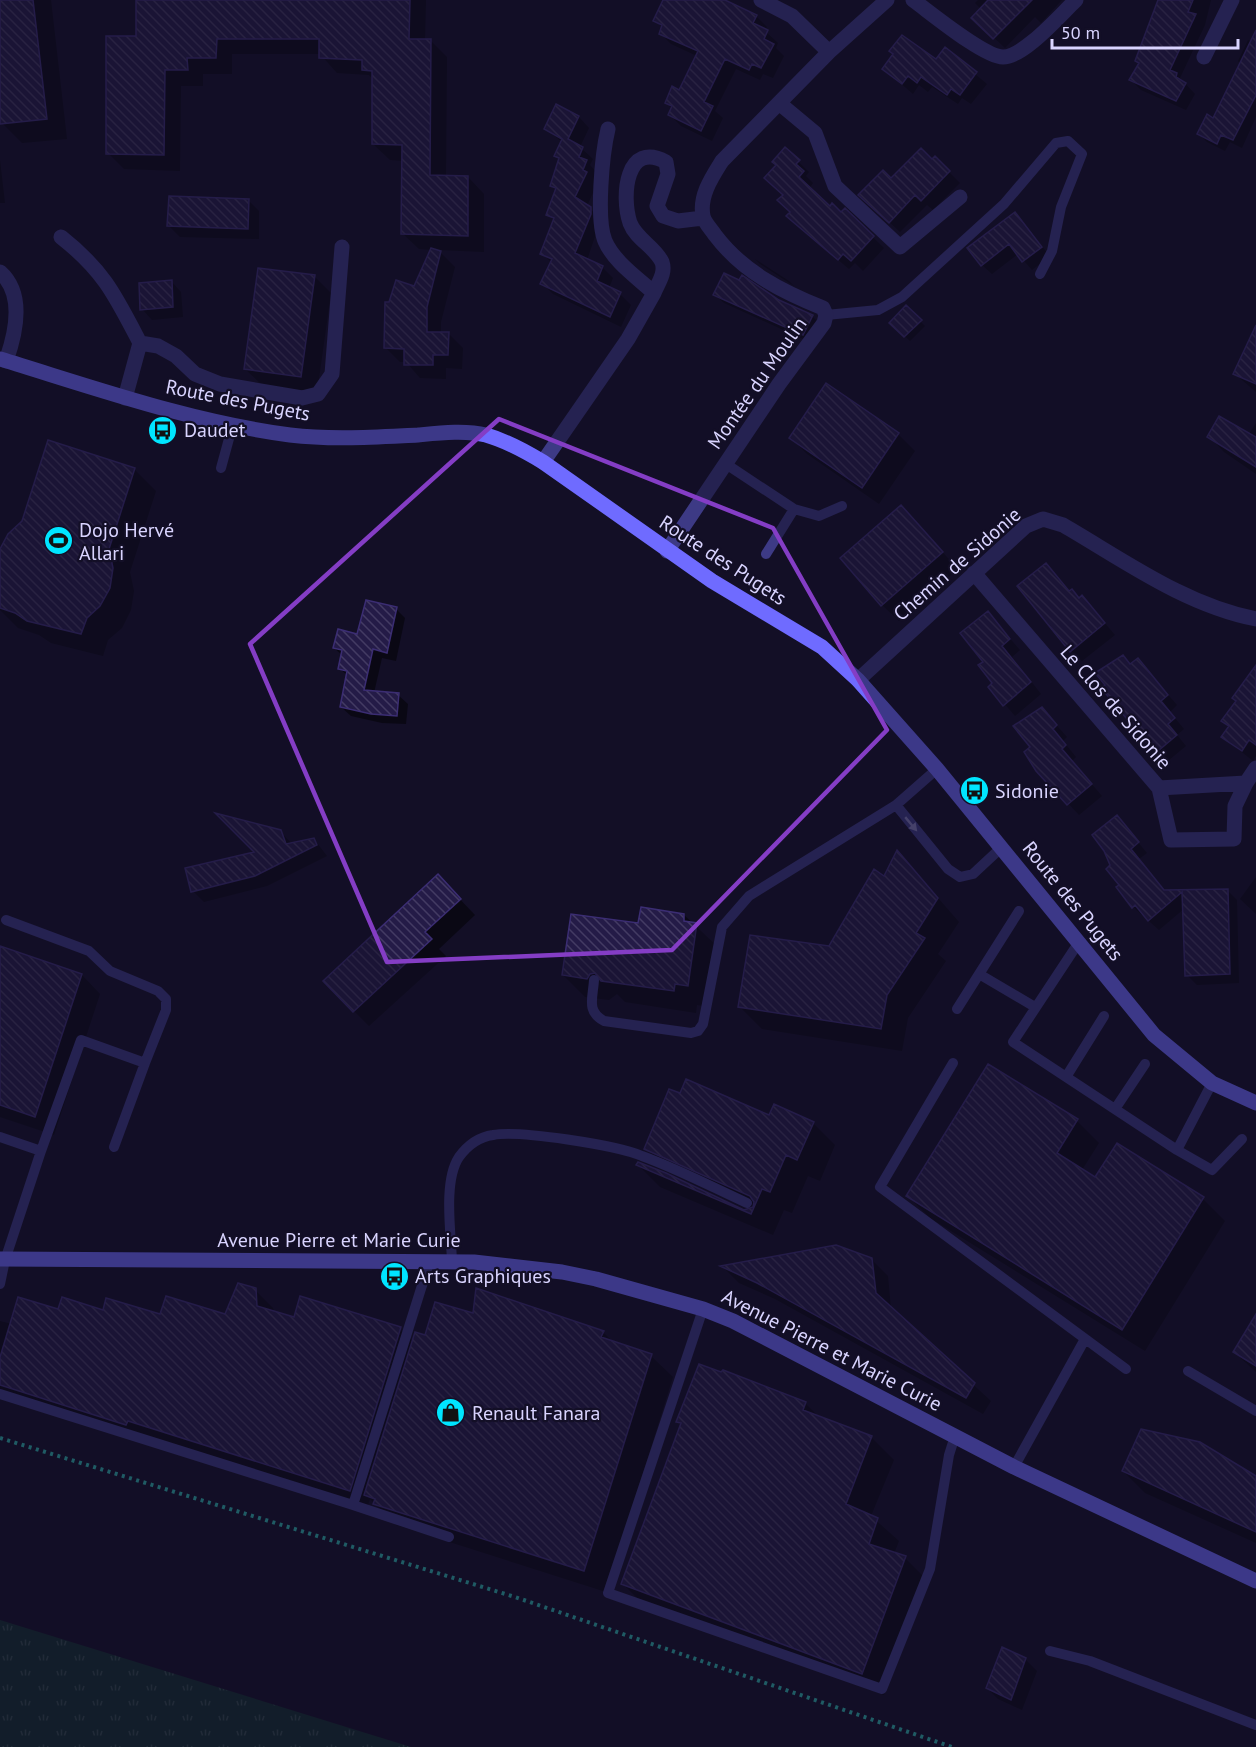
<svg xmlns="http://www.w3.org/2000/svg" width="1256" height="1747" font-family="'PT Sans',sans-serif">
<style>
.grass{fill:url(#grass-tufts)}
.shadow{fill:#0007}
.building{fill:url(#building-back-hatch);stroke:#3b2d73;stroke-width:1.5}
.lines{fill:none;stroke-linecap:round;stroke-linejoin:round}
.path{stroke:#2fb8b0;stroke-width:4;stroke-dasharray:3 4.5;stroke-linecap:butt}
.service{stroke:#3d3a85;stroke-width:10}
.minor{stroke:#3d3a85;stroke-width:15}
.secondary{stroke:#6f6bff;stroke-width:15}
.oneway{fill:#837fbc}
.marked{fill:none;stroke:#843dc5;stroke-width:4.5;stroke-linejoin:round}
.labels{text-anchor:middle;stroke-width:4.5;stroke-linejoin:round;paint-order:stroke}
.street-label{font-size:20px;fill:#d9d4ff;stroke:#130f26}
.poi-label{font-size:20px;fill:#d9d4ff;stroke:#130f26;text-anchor:start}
</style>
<defs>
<pattern id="grass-tufts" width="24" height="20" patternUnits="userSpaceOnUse" patternTransform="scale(1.5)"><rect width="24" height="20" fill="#12302f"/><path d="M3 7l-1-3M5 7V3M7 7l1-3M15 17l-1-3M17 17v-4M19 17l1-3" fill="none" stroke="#344d4e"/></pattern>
<pattern id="building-back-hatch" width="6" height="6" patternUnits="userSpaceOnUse" patternTransform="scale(1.5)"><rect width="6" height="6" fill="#241b47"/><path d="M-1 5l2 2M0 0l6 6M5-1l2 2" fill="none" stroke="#433b63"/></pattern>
</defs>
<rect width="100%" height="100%" fill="#130f26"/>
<path class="grass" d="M0,1620l411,127h-411z"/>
<path class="shadow" d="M0,0h51l16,139 -45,4 -20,-20z
M138,0h288l-1,41h6l16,16 -1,120h22l16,17v58l-46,-2 17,17 -14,55v12h8l14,14 -1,21 -16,-1v11l-26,-1 -14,-16h-6l-14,-14 45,-98 -12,-1 -17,-16 2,-72 -14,-1 -17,-16v-64l-4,-5 -32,-2 -17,-19h-88v20h-29v12h-22l-1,85 -56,-2 -16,-16 30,-116z
M665,0h52l39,16 11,11 -2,4 13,12 -2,5 8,8 -11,22 -10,-4 -3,6 -24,-11 -21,42 8,7 -11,23 -31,-15 -11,-11 2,-6 -5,-6 13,-11 17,-36 -26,-12 -11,-11 3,-5 -8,-8z
M978,0h84l-21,23 -6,-6 -30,31 -32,-30 8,-9 -6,-6z
M1160,0h51l-6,25 -25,53 15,16 -9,16 -45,-20 -10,-10 9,-16 -4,-4z
M1248,40l8,4v73l-14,31 -12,-6 -5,9 -18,-9 -8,-8 15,-13 27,-56 -3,-4z
M945,49l42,35 -16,20 -9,-6 -4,6 -26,-17 -4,5 -9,-7 -6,9 -29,-25 52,-8z
M579,117l10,11 -9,19 13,12 -3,6 7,8v11l-10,22 14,13 -14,41 15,7 11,11 -4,10 11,6 11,11 -10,22 -68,-33 -11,-11 10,-20 -10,-10 13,-32 -7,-7 9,-24 -5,-5 8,-25 -4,-4 6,-14 -16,-13z
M785,149l24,23 -3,4 7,7 -4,6 21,19 11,6 4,-4 39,38 -21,23 -8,-8 -6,6 -50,-42 -15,-32 -6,-29z
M935,158l25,25 -27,27 -6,-5 -27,27 -29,-27 20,-25z
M0,160l5,43h-5z
M248,200l11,11v28l-79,-2 -11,-11z
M1015,214l35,42 -18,14 -14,-16 -26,20 -10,-9z
M755,259l34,22 5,5 -34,-22z
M315,277l16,16 -14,100 -55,-8 -17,-16z
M171,281l10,11 2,25 -31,3 -10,-11z
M715,295l64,5 33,16 9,9 -9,18 -88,-40z
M906,307l19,19 -15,15 -19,-18z
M1256,356v36l-21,-18z
M826,385l72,49 17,17 -36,53 -72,-50 -16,-16z
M1256,423v51l-32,-22 -15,-16 40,-2z
M134,469l22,22 -26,81 4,19 -3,19 -9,18 -14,12 -5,16 -52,-13 -12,-8 -21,-7 -18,-18v-58z
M901,507l57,62 -59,52 -17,-16z
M1046,565l24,27 22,16 23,27 -33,26 -11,-10z
M396,609l9,9 -9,43 -14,-3 -8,35 24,2 10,9 -2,20 -24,-1 -31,-7 -10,-9 7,-31 -9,-8 3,-13 -8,-7 24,-13z
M988,613l32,37 -8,7 29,37 -26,22 -25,-29 5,-4 -10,-21z
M1123,657l9,8 6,-5 39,45 -7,7 14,17 -7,6 9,11 -17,14 -22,-19z
M1256,675v81l-3,5 -30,-24 7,-9 -7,-7z
M1042,709l25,28 -4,4 13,16 -4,4 30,35 -23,19 -42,-45 -4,-23z
M1117,817l30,36 -8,6 26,32h63l9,9 2,83 -42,2 -10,-10 -2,-67 -26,22 -26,-23 -21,-41z
M280,831l12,13 22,-5 13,17 -60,30 -63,16 -11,-11 64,-39z
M898,852l61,70 -21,32 8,7 -38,57 -6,33 -140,-22 -22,-22 90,-59 54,-70z
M1256,877v37l-16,-15z
M453,892l22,23 -36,34 7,7 -77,70 -15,-15z
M684,915l34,32 -8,60 -13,-2 -1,8 -71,-11 -8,-8 -8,6 -24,-3 -22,-22z
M2,949l80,26 18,19 -46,141 -54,-18z
M988,1066l89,55 22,22 -17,27 14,9 21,-34 86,54 22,22 -80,130 -215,-133 -22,-22z
M813,1123l22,22 -15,36 -12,-5 -16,37 -8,-3 -11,25 -113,-48 -22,-22 106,46 9,-3 -86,-38 -22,-22z
M871,1259l17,17 3,33 100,92 -8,13 -208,-115 -36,-16 -16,-16z
M255,1290l18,18 1,4 21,7 105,10 14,13 60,-28 129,18 11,11 37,13 22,21 -67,215 -210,-67 -26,-26 -3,9 -367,-112v-75l12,3 47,-13 102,5h65z
M1256,1317v55l-22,-20z
M722,1374l83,29 14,14 53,21 22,22 -23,56 28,25 -5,13 11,4 22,22 -43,115 -239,-89 -22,-22 59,-158 -4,-4z
M1123,1471l133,7v65l-111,-50z
M1003,1649l23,11 11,11 -15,39 -24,-11 -11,-11z"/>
<path class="building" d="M0,0h33l14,119 -47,5z
M136,0h274l-1,39h22l-1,136 38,1v60l-67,-2 1,-89 -30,-1v-73l-10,-1v-10l-43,-2v-19h-102l-1,19h-29l1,12h-23l-1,85 -58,-1v-118h30z
M663,0h62l32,15 -4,8 15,7 -4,9 10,5 -13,24 -9,-4 -3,6 -24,-11 -21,43 9,4 -12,25 -33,-16 4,-9 -7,-3 7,-17 7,4 19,-39 -39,-17 3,-9 -9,-4z
M988,0h44l-39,39 -22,-21z
M1158,0h35l-5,12 8,2 -26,56 7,3 -1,4 10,6 -10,18 -47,-21 10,-17 -4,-2z
M1256,30v65l-23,45 -12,-5 -4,9 -20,-10 10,-20 6,4z
M902,35l34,24 9,-12 32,25 -17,23 -9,-6 -4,6 -26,-18 -4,6 -9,-7 -6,8 -20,-15 11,-15 -4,-3z
M556,104l23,12 -11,23 15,8 -4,10 8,3 -4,10 4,2 -12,25 16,10v7l-16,39 28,13 -6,15 24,11 -11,25 -70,-33 12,-25 -12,-5 14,-36 -8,-3 10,-27 -6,-2 9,-28 -5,-2 8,-17 -18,-10z
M785,147l15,13 -4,4 8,7 -5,6 31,29 2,-3 9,9 4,-4 29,28 -23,25 -8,-7 -5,6 -52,-44 4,-4 -13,-12 6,-5 -19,-17 12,-13 -4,-3z
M921,148l11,11 3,-3 15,15 -29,30 -6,-6 -26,28 -31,-28 25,-25 8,8z
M169,196l80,3 -1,30 -81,-3z
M1015,212l27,35 -20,15 -13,-18 -28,22 -14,-18z
M431,248l10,3 -14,56v25h22l-1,23h-15v10h-29v-16l-20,-1 1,-46h4l7,-22 18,6z
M258,268l57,7 -14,102 -57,-8z
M724,273l15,7 3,-5 37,25 34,15 -10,20 -90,-40z
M172,280l1,27 -33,3 -1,-27z
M906,305l16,15 -18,17 -15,-14z
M1256,325v59l-23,-10z
M826,383l73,50 -37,55 -73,-50z
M1219,416l37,21v30l-49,-30z
M48,440l87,28 -26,81 4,19 -3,20 -10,18 -13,12 -6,16 -54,-13 -12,-8 -15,-5v-59l8,-15 14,-13z
M901,505l42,47 -62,54 -41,-48z
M1046,563l23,28 3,-2 7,9 3,-3 23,28 -35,29 -53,-66z
M366,600l31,7 -10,46 -14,-4 -9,41 35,3 -2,23 -26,-2 -31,-7 7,-36 -9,-2 4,-19 -9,-2 5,-19 19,5z
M988,611l22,28 -8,7 29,36 -28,24 -15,-19 4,-4 -14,-18 5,-3 -23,-29z
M1123,655l7,9 8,-6 30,37 -7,6 14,17 -7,6 9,11 -19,16 -9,-11 -3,2 -45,-54 4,-3 -10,-12z
M1256,665v80l-7,-5 -7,11 -21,-14 8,-11 -8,-5 15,-20 -4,-3z
M1042,707l15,18 -4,4 13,16 -4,4 30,35 -25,21 -31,-34 -12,-19 6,-5 -17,-21z
M215,813l66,17 5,14 28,-6 3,7 -62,31 -64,16 -6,-24 69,-16z
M1117,815l22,27 -8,7 33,41 64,-1 2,85 -45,2 -3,-84 -34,29 -13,-16 -3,3 -16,-21 3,-2 -13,-16 4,-4 -6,-14 -12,-16z
M897,850l41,48 -22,35 9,5 -38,57 -6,34 -143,-22 12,-72 79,11 45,-77 10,7z
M438,874l23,25 -36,33 7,7 -79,73 -30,-31z
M641,907l43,7v7l13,2 -9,63 -13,-2 -1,7 -73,-10 -6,-8 -5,1 -3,5 -25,-4 9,-61 67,9z
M0,946l82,28 -47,143 -35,-12z
M988,1064l90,55 -21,34 38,24 22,-34 87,54 -82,133 -216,-134z
M686,1079l83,36 5,-11 40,18 -17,38 -11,-5 -16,37 -8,-3 -11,25 -115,-49 2,-3 28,11 78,37 9,-3 1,-5 -4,-6 -106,-47 25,-60 11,4z
M836,1245l36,13 4,35 99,90 -9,15 -209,-115 -37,-17z
M238,1283l18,5 1,18 37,11 6,-21 101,31 -51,164 -222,-70 -2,4 -126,-40v-28l18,-60 40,12 4,-12 41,13 3,-12 54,16 6,-18 59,18z
M476,1288l128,43 -3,6 51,17 -68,217 -211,-67 2,-5 -11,-4 51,-163 10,3 10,-33 38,11z
M1256,1314v52l-23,-14z
M699,1364l22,8 2,-2 83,32 -3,8 69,26 -26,68 32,14 -9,26 37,12 -44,118 -241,-90 60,-161 -5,-1z
M1141,1429l59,13 56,34v56l-134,-61z
M1002,1647l24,11 -15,42 -25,-12z"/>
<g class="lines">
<path class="path" d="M0,1438l515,159 437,150"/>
<path class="service" d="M826,315l52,-5 24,-13 102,-93 52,-61 12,-2 14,13 -21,53 -9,44 -12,23
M726,464l68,45 -28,45
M221,468l12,-44
M794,509l25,7 23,-10
M937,769l-41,36 52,64 12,8 13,-3 29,-27
M6,920l83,31 21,20 48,20 8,8v11l-21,53
M1079,942l-66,100 164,108 35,-67
M979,974l56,33
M594,980c-1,18 -8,31 10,41l87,12 7,-2 5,-7 19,-97 27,-31 147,-91
M957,1009l62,-98
M953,1063l-73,124 246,182
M1066,1077l38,-61
M1115,1109l30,-45
M0,1137l41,14 -36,109 -5,24
M1177,1150l35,20 30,-31
M41,1151l40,-111 64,23 -31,84
M452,1261c-1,-28 -9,-80 7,-104 8,-11 20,-20 34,-22 26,-5 123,10 149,21 36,13 70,31 105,47
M703,1309l-95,284 274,96 48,-120 19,-114 6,-19
M1188,1371l68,40
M0,1394l353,111 77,-245
M1014,1467l71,-128
M353,1505l96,32
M1050,1651l40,10 166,64"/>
<path class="minor" d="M761,0l31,16 37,36
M913,0c18,13 71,57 90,57 21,0 58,-43 73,-57
M1204,57l28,-57
M779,103l36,30 20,53 65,61 60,-50
M61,237c43,34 54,58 79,106l-15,55
M0,272c25,22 16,61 6,89
M654,293c4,-10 12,-20 8,-31 -7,-15 -26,-23 -32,-39 -9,-27 -4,-83 36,-61l2,12 -11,32 6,10 15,5 25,-3
M140,343l18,3 18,10 19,18 25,10 82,14 16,-4 14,-20 10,-127
M543,462l85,-123 26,-46c-16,-15 -40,-31 -49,-52 -9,-22 -3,-87 3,-112
M667,551l112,-167 45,-61 2,-8 -3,-7c-42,-17 -80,-36 -108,-73 -4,-6 -11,-13 -12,-19 -4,-20 9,-39 19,-55l107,-109 58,-52
M974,573l185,215 87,-5 10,-15
M858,680l168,-154 17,-7 20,6c62,36 122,80 193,94
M1159,788l12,52 63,-1 1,-33 11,-23"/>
<path class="secondary" d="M0,359c95,29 191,63 290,76 43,5 85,2 128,0 21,-2 47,-5 68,0 21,6 39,16 57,27l169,119 110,66 36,33 79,89 217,266 58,48 44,20
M0,1259l474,3 88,10 34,7 107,30 30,12 281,146 242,114"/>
</g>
<defs><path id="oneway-solid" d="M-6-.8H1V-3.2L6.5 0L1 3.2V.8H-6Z" transform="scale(1.5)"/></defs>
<use class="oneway" href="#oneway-solid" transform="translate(911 824) rotate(50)"/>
<path d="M0 0H1256V1747H0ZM499,419l274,109 114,202 -215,220 -285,12 -137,-318z" fill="#130f26" fill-opacity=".55" fill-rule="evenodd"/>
<path class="marked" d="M499,419l274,109 114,202 -215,220 -285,12 -137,-318z"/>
<defs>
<symbol id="bus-disc" viewBox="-11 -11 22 22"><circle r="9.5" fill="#00e5ff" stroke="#130f26"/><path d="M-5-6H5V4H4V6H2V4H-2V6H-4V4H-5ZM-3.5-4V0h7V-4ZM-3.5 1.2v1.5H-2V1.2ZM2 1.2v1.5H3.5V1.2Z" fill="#111"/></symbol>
<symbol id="stadium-disc" viewBox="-11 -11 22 22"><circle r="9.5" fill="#00e5ff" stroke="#130f26"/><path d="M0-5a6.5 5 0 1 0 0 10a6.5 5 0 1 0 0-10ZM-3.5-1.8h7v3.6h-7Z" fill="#111"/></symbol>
<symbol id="shop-disc" viewBox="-11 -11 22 22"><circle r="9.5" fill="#00e5ff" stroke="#130f26"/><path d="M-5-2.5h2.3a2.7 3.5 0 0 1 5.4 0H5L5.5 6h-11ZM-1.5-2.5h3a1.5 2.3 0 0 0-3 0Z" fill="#111"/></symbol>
</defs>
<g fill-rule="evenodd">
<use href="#bus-disc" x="146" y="414" width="33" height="33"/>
<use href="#stadium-disc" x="42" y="524" width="33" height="33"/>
<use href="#bus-disc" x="958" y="774" width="33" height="33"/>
<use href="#bus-disc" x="378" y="1260" width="33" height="33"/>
<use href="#shop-disc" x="434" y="1396" width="33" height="33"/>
</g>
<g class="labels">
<g class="street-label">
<text transform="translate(757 383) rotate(-55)" y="7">Montée du Moulin</text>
<text transform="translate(238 400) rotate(11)" y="7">Route des Pugets</text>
<text transform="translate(723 560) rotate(33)" y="7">Route des Pugets</text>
<text transform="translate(957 564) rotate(-41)" y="7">Chemin de Sidonie</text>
<text transform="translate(1116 707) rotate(49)" y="7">Le Clos de Sidonie</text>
<text transform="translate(1073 901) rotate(51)" y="7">Route des Pugets</text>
<text x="339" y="1247">Avenue Pierre et Marie Curie</text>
<text transform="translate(832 1350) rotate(27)" y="7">Avenue Pierre et Marie Curie</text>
</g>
<g class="poi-label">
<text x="184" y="437">Daudet</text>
<text x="79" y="537">Dojo Hervé<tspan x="79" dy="23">Allari</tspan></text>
<text x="995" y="798">Sidonie</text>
<text x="415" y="1283">Arts Graphiques</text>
<text x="472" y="1420">Renault Fanara</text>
</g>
</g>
<path d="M1052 39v9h186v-9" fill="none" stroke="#d9d4ff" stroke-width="3"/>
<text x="1061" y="39" font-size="18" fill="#d9d4ff" stroke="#130f26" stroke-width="4.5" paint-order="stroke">50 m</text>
</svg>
